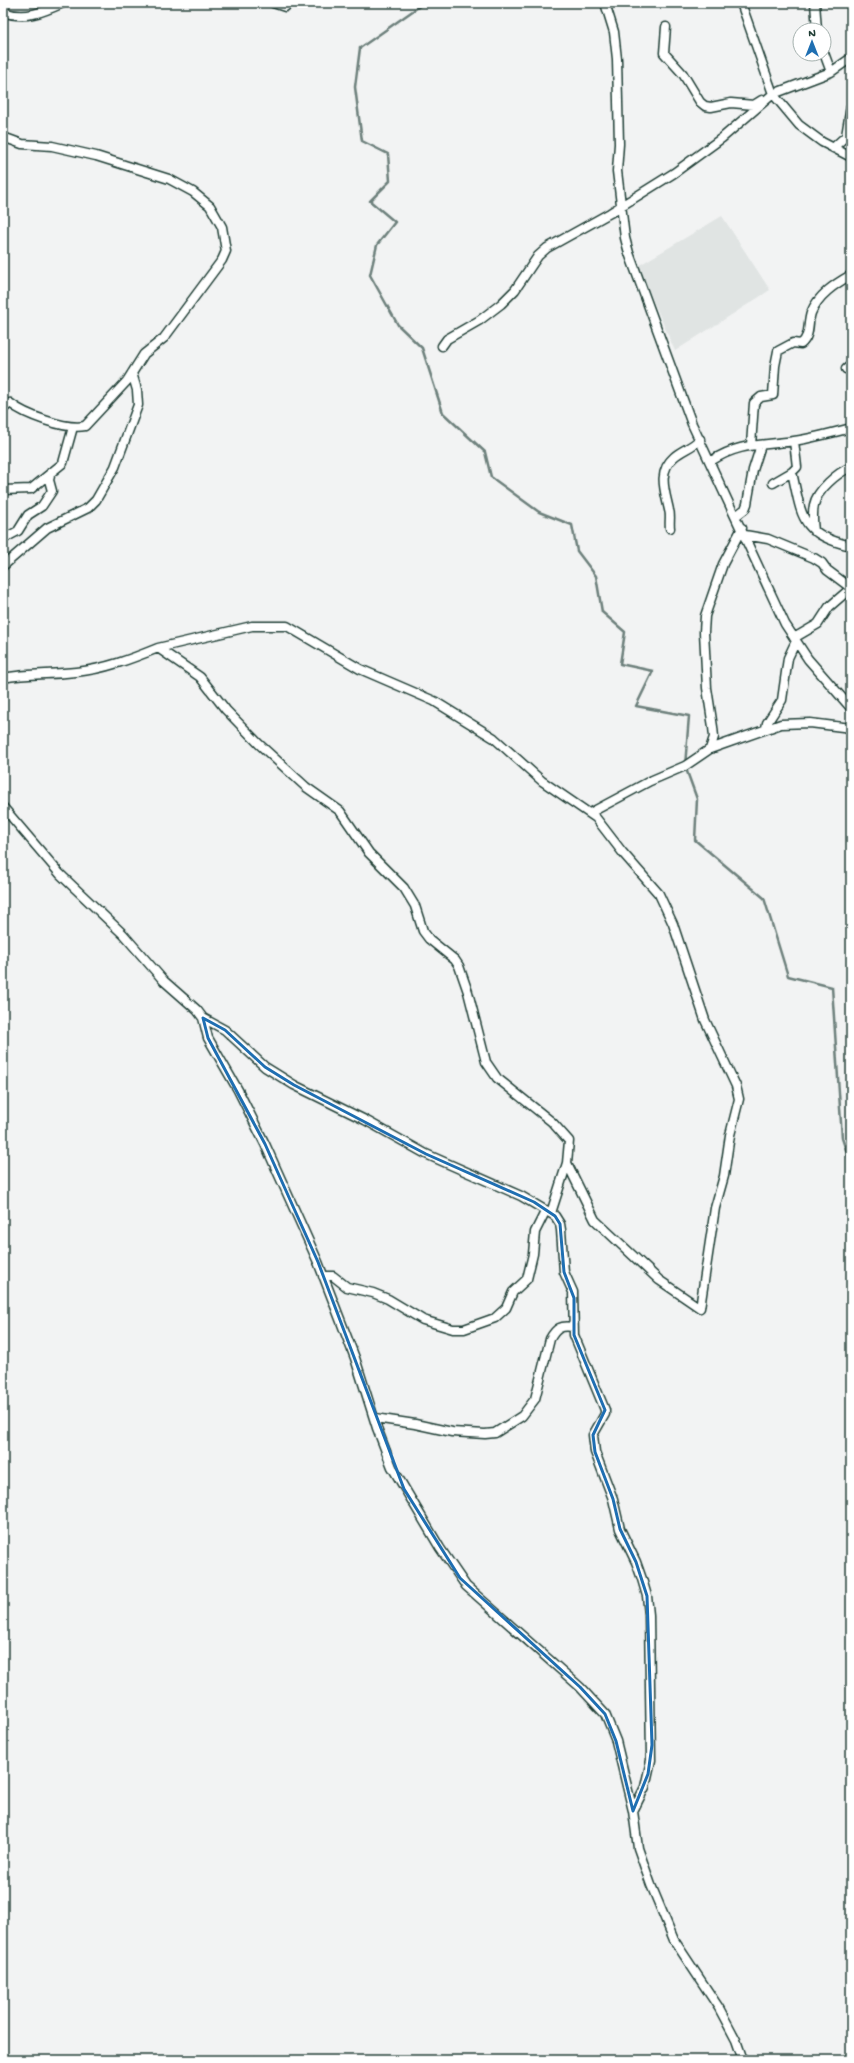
<svg xmlns="http://www.w3.org/2000/svg" width="854" height="2063" font-family="'Gochi Hand',sans-serif">
<style>
.built{fill:#e0e4e3}
.lines{fill:none;stroke-linecap:round;stroke-linejoin:round}
.stream{stroke:#6d807b;stroke-width:2.5}
.minor-casing{stroke:#1f3d34;stroke-width:11}
.minor{stroke:#fff;stroke-width:8}
.marked{fill:none;stroke:#1f6fb2;stroke-width:3;stroke-linejoin:round}
</style>
<rect width="100%" height="100%" fill="#f2f3f3"/>
<filter id="ink" filterUnits="userSpaceOnUse"><feTurbulence type="fractalNoise" baseFrequency=".025" numOctaves="2"/><feDisplacementMap in="SourceGraphic" scale="8" xChannelSelector="R" yChannelSelector="G"/><feConvolveMatrix kernelMatrix="1 2 1 2 8 2 1 2 1" color-interpolation-filters="sRGB"/></filter>
<g filter="url(#ink)">
<path class="built" d="M722,216l48,74 -95,61 -37,-85z"/>
<g class="lines">
<path class="stream" d="M424,3l-64,45 -5,39 7,54 26,13 2,27 -20,20 25,21 -18,23 -7,30 28,50 24,23 21,65 42,39 6,25 48,35 33,13 5,26 19,25 6,36 23,20 -5,32 33,7 -17,35 53,10 -4,50 12,33 -2,41 69,58 24,78 44,11 10,151 9,27"/>
<defs>
<path id="minor" d="M273,3l12,4 5,-4
M605,3l9,29 3,27 2,85 -2,27 8,67 4,15 63,171 93,200 23,35 43,49
M741,3l32,91 26,31 23,17 29,15
M815,3l2,27
M3,12c22,8 40,0 60,-9
M666,27l-2,26 19,21 17,28 5,4 6,1 20,-4 23,2 8,-5
M824,53l7,19
M3,137l19,7 30,2 44,10 73,23 24,13 17,14 12,21 4,24 -4,9 -58,78 -20,16 -17,27 -42,45c-19,4 -60,-11 -75,-23l-7,6
M833,148l13,-12 5,-30
M442,346l5,-7 33,-19 21,-16 14,-14 23,-34 9,-8 63,-35 64,-40 48,-35 51,-44 58,-22 20,-14
M846,369l5,-4
M751,445l3,-42 7,-6 12,-2 2,-29 3,-15 15,-8 8,1c10,-9 6,-19 10,-31 7,-18 24,-29 40,-38
M711,461c29,-19 50,-15 83,-20 19,-3 38,-8 57,-13
M792,472c10,45 8,62 59,74
M773,483l19,-11 5,-5 -3,-26
M3,490l28,-1 32,-26 10,-36
M736,516l9,-7 2,-5 6,-34 8,-25
M670,528c-1,-6 1,-13 -1,-18 -4,-19 -12,-38 5,-53 8,-7 19,-10 26,-18
M814,531c-1,-8 -2,-17 0,-26 3,-15 23,-32 37,-38
M745,535l23,4 46,19 8,5 5,7 24,18
M3,539l15,-8 10,-16 14,-9 10,-15 -3,-11 2,-8
M3,566l44,-38 41,-20 8,-8 19,-33 23,-62 -1,-15 -5,-17
M794,638l24,-14 11,-17 22,-19
M3,678c25,-5 48,-3 73,-6 29,-3 55,-13 82,-24l42,29 26,33 33,34 47,43 34,24 29,42 35,35 11,18 8,25 6,8 26,21 4,6 9,26 18,70 11,16 55,44 17,19 -2,22 28,57 64,60 41,28 15,-100 9,-32 6,-41 9,-36 -3,-13 -31,-66 -32,-96 -14,-30 -36,-41 -27,-35 -54,-37 -48,-43 -60,-37 -74,-32 -73,-43h-35l-94,22
M766,728l1,-5 15,-23 6,-42 8,-17
M710,749l71,-25 29,-1 41,5
M3,807l57,67 63,60 41,47 33,29 6,8 5,20 30,52 27,54 53,118 37,96 22,70 15,39 48,81 26,38 114,101 25,27 11,27 17,70 5,37 13,37 23,55 45,68 17,32 7,20
M590,813l60,-32 35,-15 25,-17 4,-12 -1,-10 -6,-39 -3,-56 1,-16 18,-52 19,-36
M203,1018l22,12 40,37 29,18 71,35 61,34 95,42 34,20 5,8 1,6 3,42 9,20 1,43 31,75v4l-12,21 2,17 18,47 7,30 16,33 6,17 5,17 2,19 2,145 -6,27 -12,24
M551,1213l16,-50
M323,1276h10l14,11 26,6 15,6 35,21 30,9h11l31,-11 11,-10 7,-16 14,-13 6,-25 2,-22 11,-22
M375,1418l40,6 37,8 33,2 10,-1 27,-17 13,-17 15,-60c6,-11 11,-14 23,-12"/>
</defs>
<use href="#minor" class="minor-casing"/>
<use href="#minor" class="minor"/>
</g>
</g>
<path class="marked" d="M203,1018l22,12 40,37 29,18 132,69 108,48 21,14 5,8 4,48 10,26v37l31,75 -12,25 2,17 18,47 7,30 16,33 11,34 5,149 -4,29 -15,37 -17,-70 -11,-27 -25,-27 -120,-109 -56,-89 -86,-227 -53,-118 -57,-106z"/>
<rect width="854" height="2063" fill="none" stroke="#fff" stroke-width="16"/>
<rect x="8" y="8" width="838" height="2047" fill="none" stroke="#1f3d34" stroke-width="1.5" filter="url(#ink)"/>
<g transform="translate(812 42)"><circle r="19" fill="#ffffff" stroke="#a5b1ae"/>
<path d="M0-3L7 15L0 10L-7 15Z" fill="#1f6fb2"/>
<text y="-6" font-size="11" font-weight="bold" text-anchor="middle" fill="#1f3d34">N</text>
</g>
</svg>
